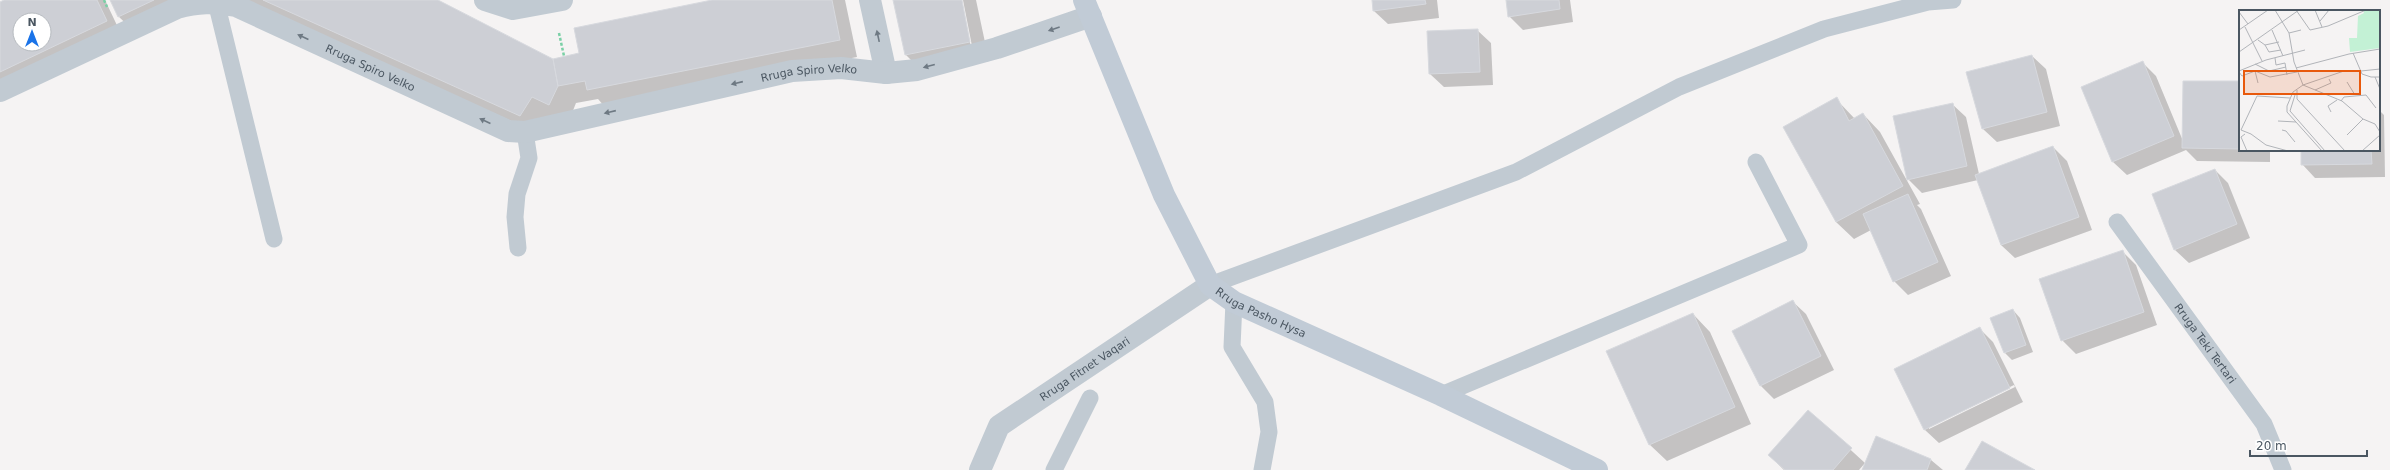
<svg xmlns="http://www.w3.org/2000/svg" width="2390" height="470" font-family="'DejaVu Sans',sans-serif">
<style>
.shadow{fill:#0003;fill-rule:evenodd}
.building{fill:#cdcfd5;stroke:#d7d9de;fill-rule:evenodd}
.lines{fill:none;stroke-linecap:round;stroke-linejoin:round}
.path{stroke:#7ad0a6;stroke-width:2.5;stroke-dasharray:3 2;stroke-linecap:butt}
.service{stroke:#c1cad2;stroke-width:17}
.minor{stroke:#c1cad2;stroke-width:22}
.secondary{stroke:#c1cbd6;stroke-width:22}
.oneway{fill:#6e7983}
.labels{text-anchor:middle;stroke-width:3.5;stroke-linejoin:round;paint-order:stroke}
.street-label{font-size:11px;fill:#4a5661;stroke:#fff}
.inset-road{fill:none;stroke:#b1b4b9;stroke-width:1}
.view{fill:#e8590c;fill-opacity:0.15;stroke:#e8590c;stroke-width:2}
.inset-edge{fill:none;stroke:#4a5661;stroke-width:2}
</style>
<rect width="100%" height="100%" fill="#f5f3f3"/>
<path class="shadow" d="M6,0h99l18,38 -123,60v-95zM20,20h24v24h-24z
M111,0h103l-76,35 -20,-19z
M242,0h194l117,60 27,-6 137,-54h128l12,57 -252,50 -7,-8 -22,4 -8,20 -28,11z
M894,0h67l10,47 1,-1 -9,-46h13l13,61 -64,13 -19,-19z
M1373,0h64l2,18 -51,6 -14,-13z
M1507,0h63l3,22 -50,8 -14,-14z
M1477,30l14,13 2,42 -49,2 -14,-13z
M2032,56l14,13 14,57 -63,16 -14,-13z
M2142,62l14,14 27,65 57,-59v68h30v12l-73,-1 -11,-11 -59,25 -14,-13 -31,-74z
M1836,99l19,20 8,-5 17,18 40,72 -3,1 4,4 30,67 -43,19 -14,-14 -23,-51 -17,9 -18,-17 -51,-95z
M1952,104l14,13 13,57 74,-27 14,14 25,69 -77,28 -14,-13 -23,-65 -56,13 -14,-14z
M2379,110l5,5 1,62 -70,1 -13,-14v-14h77z
M2215,170l13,13 22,55 -61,25 -14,-13 -22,-55z
M2122,251l14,14 21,60 -81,29 -14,-14z
M1792,301l14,13 28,56 -60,29 -13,-13 -28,-55z
M2013,310l7,8 13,34 -21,8 -7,-7 -14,-34z
M1693,314l17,18 41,92 -84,37 -18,-17z
M1980,329l13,13 30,60 -84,41 -14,-13 -29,-61zM2014,385l1,2 -86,42v-2z
M1808,411l57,52 -6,7h-75l-15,-15z
M1931,460l12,10h-80z"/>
<path class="building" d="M4,0h93l10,21 -107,51v-70zM20,20h24v24h-24z
M110,0h44l-36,17z
M263,0h175l115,59 5,27 -9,19 -17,-8 -12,19z
M712,0h120l8,40 -253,50 -2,-9 -27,5 -5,-27 26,-6 -5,-25z
M893,0h69l8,42 -65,13z
M1372,0h53l1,4 -53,7z
M1506,0h53l1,9 -52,8z
M1478,29l2,43 -51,2 -2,-43z
M2032,55l15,57 -65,17 -16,-57z
M2143,61l31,75 -62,26 -31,-75z
M2183,81h57v68l-58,-1z
M1837,97l12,24 14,-8 40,73 -67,36 -53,-95z
M1953,103l14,63 -60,14 -14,-64z
M2053,146l26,71 -78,28 -26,-70z
M2301,150h70l1,14 -71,1z
M2215,169l22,55 -63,26 -22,-56z
M1908,194l30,68 -45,20 -30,-68z
M2123,250l21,62 -83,29 -22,-62z
M1793,300l28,56 -61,30 -28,-55z
M2013,309l13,36 -22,8 -14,-35z
M1693,313l42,94 -86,38 -43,-94z
M1980,327l30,61 -86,42 -30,-61z
M1808,410l44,38 -19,22h-48l-17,-15z
M1876,436l55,23 -4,11h-65z
M1982,441l53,29h-70z"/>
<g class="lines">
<path class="path" d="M104,0l3,7
M559,33l5,23"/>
<g class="service">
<path d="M216,2l58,237"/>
<path id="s1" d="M2117,222l147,202 19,46"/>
<path d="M518,248l-3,-31 2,-23 12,-36 -4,-26"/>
<path d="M1210,285l306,-113 163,-85 145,-58 104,-27 25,-2"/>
<path d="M1234,302l-2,45 33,55 4,30 -7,38"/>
<path d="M1441,395l358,-150 -43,-83"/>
<path d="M1054,470l36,-72"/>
</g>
<g class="minor">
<path d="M485,0l28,9 49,-9"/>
<path d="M870,0l16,73"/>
<path id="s2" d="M0,91l177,-83c21,-6 37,-6 59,-2l272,125 17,1 267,-61 49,-3 45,5 31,-3 80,-22 94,-32"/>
<path id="s3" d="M980,470l19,-44 211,-141"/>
</g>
<path class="secondary" id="s4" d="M1084,0l80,195 46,90 24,17 207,93 156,75"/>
</g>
<defs><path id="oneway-solid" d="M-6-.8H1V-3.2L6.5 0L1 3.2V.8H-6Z"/></defs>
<g class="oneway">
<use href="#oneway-solid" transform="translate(1054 29) rotate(161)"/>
<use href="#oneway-solid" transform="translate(878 36) rotate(-102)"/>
<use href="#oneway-solid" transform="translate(303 37) rotate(-155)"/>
<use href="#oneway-solid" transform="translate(929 66) rotate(165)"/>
<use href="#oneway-solid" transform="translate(737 83) rotate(167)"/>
<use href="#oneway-solid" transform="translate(610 112) rotate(167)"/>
<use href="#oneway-solid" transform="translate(485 121) rotate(-155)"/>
</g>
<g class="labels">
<g class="street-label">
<text dy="4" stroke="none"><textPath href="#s2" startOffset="403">Rruga Spiro Velko</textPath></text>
<text dy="4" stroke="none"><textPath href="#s2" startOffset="862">Rruga Spiro Velko</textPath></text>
<text dy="4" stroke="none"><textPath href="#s4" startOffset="370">Rruga Pasho Hysa</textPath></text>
<text dy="4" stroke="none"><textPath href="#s1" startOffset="150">Rruga Teki Tertari</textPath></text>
<text dy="4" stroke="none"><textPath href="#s3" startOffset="151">Rruga Fitnet Vaqari</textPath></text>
</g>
</g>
<g transform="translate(2239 10)">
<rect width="141" height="141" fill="#f5f3f3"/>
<path d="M124,0h17v38l-30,4 -1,-14h8l1,-22 6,-3z" fill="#c3f1d5"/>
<path class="inset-road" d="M36,0l14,23 5,29 9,23 39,16 21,18 12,5 5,8M57,0l14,20 18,-4 38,-16M76,0l7,17M0,2l9,12M81,11l9,-11M6,17l17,34M0,20l29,-20M33,20l11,26M50,23l12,-3M19,30l7,5 14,-3M26,35l4,7 12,-2M0,42l60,-42M114,43l9,21 9,3h9M36,48l1,7 9,-2 2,12M16,54l14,7 17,-4M57,58l53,-14 31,-5M0,61l27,-11 39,-10M16,61l3,12M122,61l19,-2M0,62l3,4 13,-5 15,6 27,-5M136,67l5,12M108,72l8,13M58,80v9l48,52M76,80l16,-7 -2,-4M56,85l-5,16 35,40M102,91l3,-4 22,-2 10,13M92,102l-3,-6 9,-6M39,111l18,1M43,120l4,1 9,11M6,124l-4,3 6,14M108,125l16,-16M49,141l-22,-6 -15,-11 -10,-4 16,-34 33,2M83,141l-35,-39v-6l6,-14 10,-7 41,-14M123,141l18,-16"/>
<path class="view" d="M5,61h116v23h-116z"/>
<rect width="141" height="141" class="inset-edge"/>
</g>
<g transform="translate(32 32)"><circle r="19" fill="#ffffff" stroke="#b7bbc0"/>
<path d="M0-3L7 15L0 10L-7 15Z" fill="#1a73e8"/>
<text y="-6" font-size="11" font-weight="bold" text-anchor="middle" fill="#4a5661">N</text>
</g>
<path d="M2250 450v6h117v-6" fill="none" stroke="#4a5661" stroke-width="2"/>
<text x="2256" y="450" font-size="12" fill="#4a5661" stroke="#ffffff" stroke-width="3" paint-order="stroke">20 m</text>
</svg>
